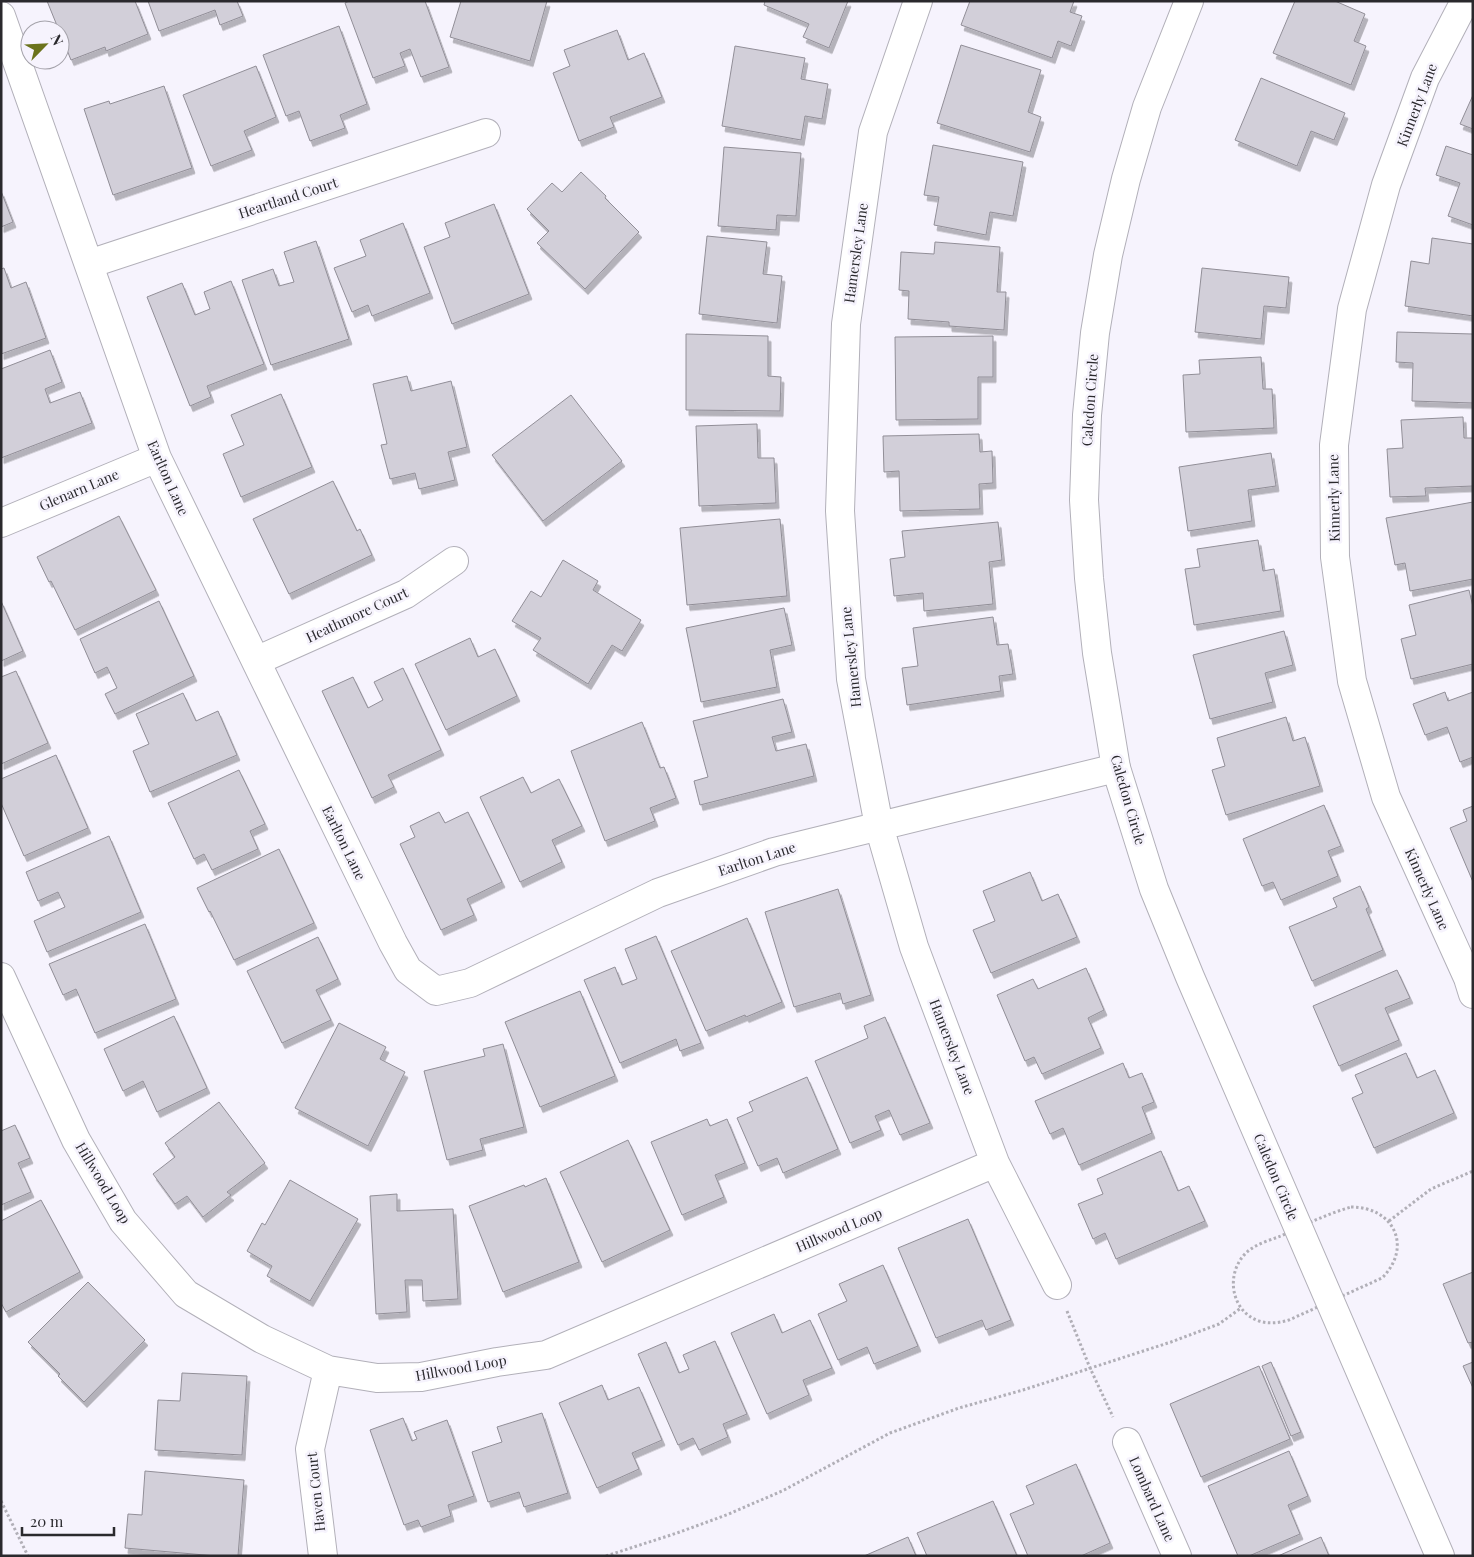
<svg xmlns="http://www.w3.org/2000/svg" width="1474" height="1557" font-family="'Playfair Display',serif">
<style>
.building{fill:#d2cfd9;stroke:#918e97;filter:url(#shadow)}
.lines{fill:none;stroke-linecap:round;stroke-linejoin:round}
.minor-casing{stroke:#b2b0b9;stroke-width:30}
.tertiary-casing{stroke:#b2b0b9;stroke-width:30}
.path{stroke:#b1afb7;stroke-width:3;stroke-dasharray:2.5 2.5;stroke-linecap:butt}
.minor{stroke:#fff;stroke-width:28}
.tertiary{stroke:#fff;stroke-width:28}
.labels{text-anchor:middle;stroke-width:5;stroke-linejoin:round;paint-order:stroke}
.street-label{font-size:14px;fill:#2a292d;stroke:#f6f3fd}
</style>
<defs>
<filter id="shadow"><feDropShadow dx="3" dy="5.5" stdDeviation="0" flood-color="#0004"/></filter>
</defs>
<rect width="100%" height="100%" fill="#f6f3fd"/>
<path class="building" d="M47,1h88l13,33 -42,17 -1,-4 -34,13z
M148,1h89l6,15 -23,9 -5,-15 -56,21z
M349,1h76l24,66 -28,10 -11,-28 -10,4 5,13 -32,12 -28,-75z
M461,1h86l-17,60 -80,-24z
M765,1h83l-19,47 -26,-11 6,-13 -45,-19z
M970,1h104l-4,11 12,4 -11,30 -13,-5 -6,17 -91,-33z
M1295,1h40l30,13 -11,27 12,5 -15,39 -78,-32z
M339,26l28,78 -27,11 5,13 -35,13 -11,-30 -13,5 -23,-61z
M617,30l11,30 16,-7 18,44 -52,20 4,10 -35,14 -26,-68 17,-7 -6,-16z
M961,45l80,25 -13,42 13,5 -11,35 -93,-29z
M735,46l70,12 -4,21 27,5 -6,35 -17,-3 -4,24 -79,-14z
M256,66l20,51 -32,14 8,19 -41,16 -28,-71z
M1261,78l84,35 -11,27 -23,-9 -14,35 -62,-26z
M164,86l28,82 -79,27 -29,-86 25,-8 1,3z
M1473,95v34l-13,-5z
M933,145l90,17 -10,54 -23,-4 -4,23 -52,-10 5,-28 -15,-2z
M1446,146l27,9v70l-25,-9 12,-33 -24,-8z
M724,147l77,6 -5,63 -19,-1 -1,15 -58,-4z
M581,172l25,24 -1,2 34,34 -54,57 -48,-46 12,-12 -22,-22 25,-26 10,9z
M1,191l12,31 -12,5z
M494,204l35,90 -77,30 -28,-77 26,-10 -5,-14z
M403,223l27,70 -58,23 -4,-11 -16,7 -18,-44 32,-12 -6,-16z
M707,236l60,6 -4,32 19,2 -5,47 -78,-9z
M1432,238l41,6v72l-68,-10 6,-45 18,3z
M316,241l33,98 -78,26 -29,-85 31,-11 6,17 15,-4 -10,-30z
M935,242l65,5 -3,45h9l-2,38 -55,-4v-4l-41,-3 1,-28 -10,-1 2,-38 33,2z
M4,268l7,20 15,-6 20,56 -45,16v-85z
M1202,268l87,9 -3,31 -22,-2 -3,33 -66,-7z
M231,281l33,83 -57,22 4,11 -21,9 -43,-109 35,-14 13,32 15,-6 -6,-17z
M1397,332l76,2v69l-61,-2 1,-38 -17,-1z
M686,334l82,2v40l13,1 -1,34 -94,-1z
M993,336v41h-15v42l-82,1 -1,-83z
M50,350l12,32 -17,7 5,14 30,-11 12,31 -91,35v-89z
M1261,357l2,32h9l2,39 -88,4 -3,-57 17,-1 -1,-14z
M407,376l4,15 40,-10 16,66 -19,5 7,28 -36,9 -4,-16 -25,6 -9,-34 6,-1 -14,-60z
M281,394l31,73 -71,30 -18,-43 21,-9 -13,-30z
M571,395l51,66 -79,60 -51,-66z
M1463,417l1,21h9v48l-48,2 1,8 -36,1 -3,-48 16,-1 -2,-28z
M757,424l1,34h16l2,45 -77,3 -3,-80z
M979,434l1,18 12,-1 1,32 -14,1 1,25 -80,2 -1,-40 -15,1 -1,-36z
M1271,453l5,33 -28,4 4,31 -64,10 -9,-64z
M333,481l24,50 3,-2 12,26 -83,39 -36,-75z
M1473,502v77l-63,12 -5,-28 -10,2 -9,-47z
M119,516l37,74 -81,40 -24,-49 -2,1 -12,-25z
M780,519l7,77 -100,9 -7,-77z
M998,522l4,38 -13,2 4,42 -69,7 -1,-18 -29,3 -4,-37 15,-2 -3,-26z
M1258,540l5,31 11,-2 7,42 -87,14 -9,-56 15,-2 -3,-18z
M563,560l35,21 -5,9 48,30 -19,31 -10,-6 -24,39 -55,-34 8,-12 -29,-17 19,-30 10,6z
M1469,590l4,17v57l-62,15 -10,-40 15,-4 -7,-30z
M1,601l22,50 -22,10z
M159,601l35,75 -79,38 -10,-20 12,-6 -10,-21 -12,6 -15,-34z
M784,608l8,37 -22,5 7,37 -76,15 -15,-74z
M993,617l4,28 11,-1 5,30 -14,2 2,15 -94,14 -5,-37 16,-2 -5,-38z
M1284,631l9,34 -28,8 8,29 -63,17 -17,-64z
M470,638l8,19 17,-8 22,47 -71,34 -31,-66z
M403,668l38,82 -53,25 6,12 -22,11 -50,-107 31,-14 15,31 15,-8 -9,-18z
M16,671l32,72 -47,21v-87z
M1445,692l3,9 25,-9v65l-13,5 -13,-35 -22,8 -12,-31z
M183,693l13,28 22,-10 19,44 -87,37 -17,-41 16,-7 -13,-30z
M783,699l9,33 -20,5 4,14 30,-7 8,32 -114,29 -6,-24 14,-4 -15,-56z
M1286,717l7,24 12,-4 15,49 -94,29 -14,-45 13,-4 -8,-28z
M642,722l18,46 4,-1 12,31 -26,10 5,13 -50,20 -34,-90z
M56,755l32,73 -64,28 -23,-53v-24z
M239,770l26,54 -15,7 8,18 -46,21 -8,-16 -10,5 -26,-56z
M523,777l8,16 28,-14 23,47 -30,14 10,22 -42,20 -40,-85z
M1324,805l17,41 -13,5 10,25 -57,24 -8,-18 -11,4 -19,-47z
M1473,806v76l-23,-54 17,-7 -4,-11z
M439,812l6,11 23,-11 34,70 -35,17 7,16 -33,15 -41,-86 15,-7 -5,-11z
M109,836l32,76 -94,40 -13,-31 31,-14 -7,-15 -20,9 -12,-29z
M279,849l35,74 -80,37 -24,-49 -1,1 -12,-24z
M1030,872l12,29 16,-7 19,43 -86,36 -18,-43 22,-9 -12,-30z
M1360,886l9,21 -3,2 17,41 -71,31 -23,-54 48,-20 -4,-9z
M838,889l33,106 -28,9 -3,-11 -46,14 -29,-95z
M747,918l35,84 -36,15 -1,-2 -39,16 -35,-80z
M145,924l31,75 -81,34 -19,-44 -13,6 -14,-31z
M656,936l45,107 -21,8 -4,-12 -56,24 -36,-83 31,-13 7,18 15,-6 -12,-30z
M318,937l20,42 -22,11 15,30 -49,23 -35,-72z
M1086,968l18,42 -16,8 13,30 -59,26 -8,-17 -9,4 -28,-66 36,-16 5,10z
M1397,970l13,28 -25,10 14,32 -60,26 -26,-60z
M580,991l35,85 -75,31 -35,-85z
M174,1016l33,72 -50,24 -14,-31 -20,10 -19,-42z
M885,1017l45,106 -30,12 -11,-25 -14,6 6,14 -31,13 -35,-82 53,-23 -4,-12z
M339,1023l47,24 -6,12 25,13 -37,74 -73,-38z
M503,1044l21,83 -44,12 3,11 -36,10 -23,-89 61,-15 -2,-7z
M1406,1053l11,25 18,-8 19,43 -80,35 -22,-50 11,-5 -8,-18z
M1123,1063l6,15 13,-5 12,29 -12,5 10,26 -73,32 -16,-37 -13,6 -15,-33z
M807,1077l31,72 -55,24 -6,-15 -19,8 -21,-48 16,-7 -4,-9z
M219,1102l46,61 -38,29 4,3 -28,22 -16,-21 -12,8 -22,-30 22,-17 -10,-14z
M707,1119l3,7 17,-7 18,44 -30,12 9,22 -42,18 -31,-73z
M15,1125l15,33 -12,5 13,29 -30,13v-74z
M628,1140l42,90 -68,32 -42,-90z
M1161,1151l17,40 11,-5 16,35 -89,38 -11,-26 -12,6 -15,-35 25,-10 -6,-15z
M546,1178l33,84 -76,30 -34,-86 55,-21 1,2z
M290,1180l68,39 -48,82 -43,-25 5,-10 -25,-15 15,-28 3,2z
M397,1194v17l56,-2 5,90 -35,2 -1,-21h-17l2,32 -31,2 -6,-118z
M41,1200l39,72 -74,40 -5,-9v-82z
M968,1219l43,101 -25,10 -4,-10 -46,18 -38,-90z
M883,1265l35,81 -44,18 -7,-17 -29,13 -20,-46 29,-13 -8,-17z
M1473,1272v70l-5,1 -25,-59z
M88,1282l57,58 -61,62 -26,-26 2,-2 -32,-32z
M774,1314l8,19 28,-13 22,48 -29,12 6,15 -42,19 -36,-81z
M715,1341l32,73 -24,10 5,13 -29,13 -6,-12 -15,7 -40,-91 28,-12 13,31 10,-4 -6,-14z
M1271,1362l30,70 -10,4 -29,-70z
M1473,1362v26l-10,-22z
M1259,1366l31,73 -89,38 -31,-73z
M182,1373l65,3 -5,79 -87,-5 3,-50 22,1z
M602,1385l6,15 31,-13 23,53 -30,13 7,16 -42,19 -38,-85z
M542,1413l26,80 -44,14 -5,-15 -31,10 -16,-50 30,-10 -5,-15z
M403,1418l9,23 5,-2 -3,-7 33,-12 27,76 -26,9 3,11 -30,11 -3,-7 -14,5 -34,-95z
M1289,1451l19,45 -20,9 12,29 -51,22h-11l-30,-70z
M1076,1464l34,79 -29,13h-53l-18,-42 24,-10 -8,-18z
M145,1471l99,9 -6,76h-22l-91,-8 3,-34 14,1z
M993,1501l24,55h-90l-10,-23z
M908,1537l8,19h-52z
M1321,1537l8,19h-51z"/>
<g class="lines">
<defs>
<path id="minor" d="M918,1l-45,131 -27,192 -6,187 11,168 28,147 35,121 81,216 62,122
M1465,1l-40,77 -39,107 -34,124 -18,136 1,112 17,124 34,116 82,181 5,16
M1,16l156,442 236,485 15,27 28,21 34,-8 188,-90 116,-41 342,-84
M89,264l397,-131
M1,523l156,-65
M256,661l150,-67 48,-33
M1,977l75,163 47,81 63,73 76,45 66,31 49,8 44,-1 76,-15 49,-7 449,-192
M1127,1442l50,114
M323,1556l-13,-107 18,-79"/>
<path id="tertiary" d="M1189,1l-42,106 -21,72 -18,76 -13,78 -8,82 -3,85 5,78 8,75 19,115 38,121 36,88 250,579"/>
</defs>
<use href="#minor" class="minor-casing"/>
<use href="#tertiary" class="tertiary-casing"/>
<path class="path" d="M1351,1207c43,0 62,40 31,71l-93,42c-10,3 -20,4 -30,1 -29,-10 -34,-49 -12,-69 9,-8 23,-12 34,-16 23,-11 46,-22 70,-29z
M1389,1221l42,-32 42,-18
M1067,1311l23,57 23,49
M1,1501l27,55
M606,1556l71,-23 52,-19 55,-24 106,-57 69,-25 64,-18 148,-48 48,-18 22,-16"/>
<use href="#minor" class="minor"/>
<use href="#tertiary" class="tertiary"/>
</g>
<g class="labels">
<g class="street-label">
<text transform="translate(1417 105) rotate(-69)" y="5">Kinnerly Lane</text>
<text transform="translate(288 198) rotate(-18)" y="5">Heartland Court</text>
<text transform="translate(856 253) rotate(-82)" y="5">Hamersley Lane</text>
<text transform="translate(1090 400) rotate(-86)" y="5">Caledon Circle</text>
<text transform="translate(168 478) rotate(66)" y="5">Earlton Lane</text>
<text transform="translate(79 490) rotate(-23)" y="5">Glenarn Lane</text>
<text transform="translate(1334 498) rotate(-91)" y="5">Kinnerly Lane</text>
<text transform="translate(357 615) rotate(-25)" y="5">Heathmore Court</text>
<text transform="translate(851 657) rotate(-96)" y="5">Hamersley Lane</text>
<text transform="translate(1128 800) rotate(74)" y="5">Caledon Circle</text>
<text transform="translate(344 843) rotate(64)" y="5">Earlton Lane</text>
<text transform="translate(757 859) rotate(-18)" y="5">Earlton Lane</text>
<text transform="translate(1427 889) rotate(66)" y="5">Kinnerly Lane</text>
<text transform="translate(952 1047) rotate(69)" y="5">Hamersley Lane</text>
<text transform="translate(1276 1177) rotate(67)" y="5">Caledon Circle</text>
<text transform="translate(103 1183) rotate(59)" y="5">Hillwood Loop</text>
<text transform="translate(839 1230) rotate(-23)" y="5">Hillwood Loop</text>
<text transform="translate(461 1368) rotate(-10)" y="5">Hillwood Loop</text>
<text transform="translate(316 1492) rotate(-96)" y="5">Haven Court</text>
<text transform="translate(1152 1499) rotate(66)" y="5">Lombard Lane</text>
</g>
</g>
<rect width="1474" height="1557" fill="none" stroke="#2a292d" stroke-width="5"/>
<g transform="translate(45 45) rotate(66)"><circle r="24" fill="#f6f3fd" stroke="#a4a2aa"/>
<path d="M0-4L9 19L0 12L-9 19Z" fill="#6b731c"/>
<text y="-8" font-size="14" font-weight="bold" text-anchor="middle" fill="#2a292d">N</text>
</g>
<path d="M22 1527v8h92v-8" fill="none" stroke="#2a292d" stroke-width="2.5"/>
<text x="30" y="1527" font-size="15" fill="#2a292d" stroke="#f6f3fd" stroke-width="4" paint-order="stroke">20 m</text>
</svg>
